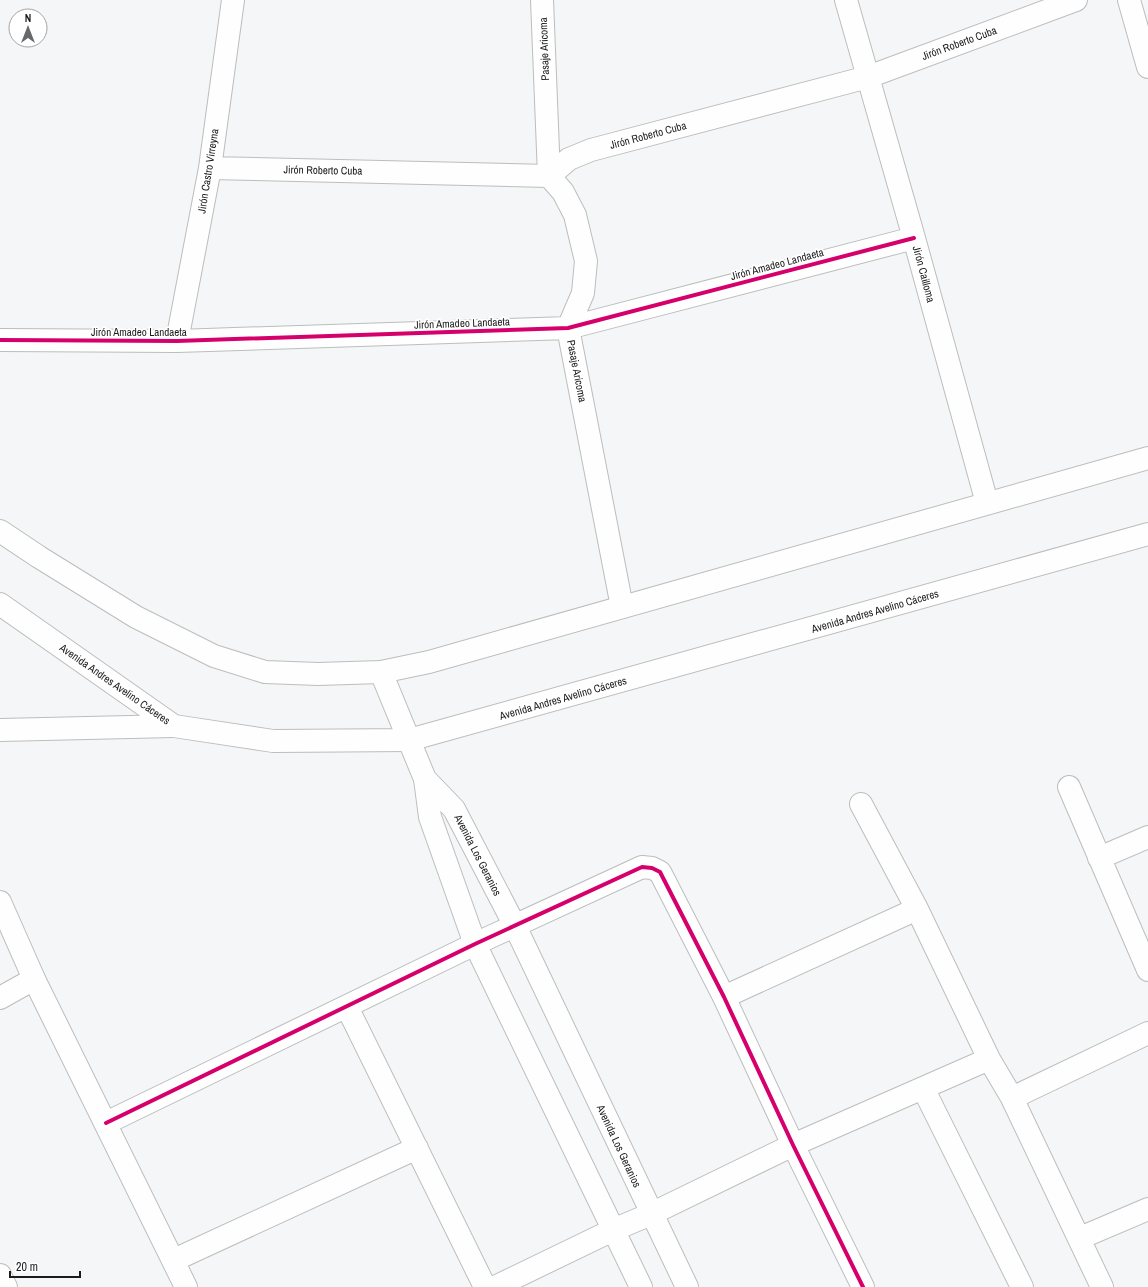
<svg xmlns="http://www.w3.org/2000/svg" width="1148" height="1287" font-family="'Archivo Narrow',sans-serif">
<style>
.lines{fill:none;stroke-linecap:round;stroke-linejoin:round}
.minor-casing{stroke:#bcbdbd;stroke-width:24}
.tertiary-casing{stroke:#bcbdbd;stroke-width:24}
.secondary-casing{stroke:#bcbdbd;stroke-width:24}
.minor{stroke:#fefefe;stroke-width:22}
.tertiary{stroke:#fefefe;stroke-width:22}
.secondary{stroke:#fefefe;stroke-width:22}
.cycleway-casing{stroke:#fff;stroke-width:6}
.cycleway{stroke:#d6006c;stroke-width:4}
.labels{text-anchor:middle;stroke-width:3.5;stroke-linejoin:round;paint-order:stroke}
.street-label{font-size:11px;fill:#1b1b1c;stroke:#fff}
</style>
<rect width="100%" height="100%" fill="#f5f6f7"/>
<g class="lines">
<defs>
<path id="minor" d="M542,0l7,176 14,16 12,23 11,46 -3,32 -15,35 54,279
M846,0l68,238 73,265
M1129,0l19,67
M210,168l339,8 20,-17 22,-9 277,-73 208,-77
M0,340l177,1 391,-13 346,-90
M177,341l33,-173 23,-168
M381,672l44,107
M1069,787l79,183
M861,804l56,105 72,150 23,39 90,189
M1099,858l49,-21
M724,997l193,-88
M0,998l34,-19
M347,1007l138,280
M923,1088l99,199
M1012,1098l136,-65
M106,1123l369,-179 167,-77 10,1 8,4 64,125 69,148 70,142
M1080,1238l68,-29
M174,1260l243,-112
M0,1275l6,12
M495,1287l118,-57 38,-16 142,-69 196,-86"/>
<path id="tertiary" d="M0,730l174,-4
M425,779l29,30 61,117 172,361
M425,779l5,38 45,127 166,343
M0,902l34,77 152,308"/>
<path id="secondary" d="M0,531l39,26 97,60 78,39 51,16 53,2 63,-2 48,-10 719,-204
M0,604l174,122 99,15 136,-1 739,-206"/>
</defs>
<use href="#minor" class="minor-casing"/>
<use href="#tertiary" class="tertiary-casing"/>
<use href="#secondary" class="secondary-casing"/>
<use href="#minor" class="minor"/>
<use href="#tertiary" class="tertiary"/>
<use href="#secondary" class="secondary"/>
<defs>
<path id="cycleway" d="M0,340l177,1 391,-13 346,-90
M106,1123l369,-179 167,-77 10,1 8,4 64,125 69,148 70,142"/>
</defs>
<use href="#cycleway" class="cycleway-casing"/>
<use href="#cycleway" class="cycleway"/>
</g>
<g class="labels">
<g class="street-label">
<text transform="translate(959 43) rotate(-20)" y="4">Jirón Roberto Cuba</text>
<text transform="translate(544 49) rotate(-92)" y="4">Pasaje Aricoma</text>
<text transform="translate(648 135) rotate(-15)" y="4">Jirón Roberto Cuba</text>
<text transform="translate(323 170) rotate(1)" y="4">Jirón Roberto Cuba</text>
<text transform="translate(208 171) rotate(-81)" y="4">Jirón Castro Virreyna</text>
<text transform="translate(777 264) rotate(-15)" y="4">Jirón Amadeo Landaeta</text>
<text transform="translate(924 274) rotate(75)" y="4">Jirón Cailloma</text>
<text transform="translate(462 323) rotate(-2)" y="4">Jirón Amadeo Landaeta</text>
<text x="139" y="336">Jirón Amadeo Landaeta</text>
<text transform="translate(577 371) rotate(79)" y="4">Pasaje Aricoma</text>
<text transform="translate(875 611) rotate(-16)" y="4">Avenida Andres Avelino Cáceres</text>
<text transform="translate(115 684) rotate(35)" y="4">Avenida Andres Avelino Cáceres</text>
<text transform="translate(563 698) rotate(-16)" y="4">Avenida Andres Avelino Cáceres</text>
<text transform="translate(478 855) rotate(63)" y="4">Avenida Los Geranios</text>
<text transform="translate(619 1146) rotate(65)" y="4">Avenida Los Geranios</text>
</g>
</g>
<g transform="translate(28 28)"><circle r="19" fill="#ffffff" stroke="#a4a4a4"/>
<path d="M0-3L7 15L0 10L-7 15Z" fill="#676869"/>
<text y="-6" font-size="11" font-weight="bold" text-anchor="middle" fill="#1b1b1c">N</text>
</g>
<path d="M10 1271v6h70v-6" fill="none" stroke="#1b1b1c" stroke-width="2"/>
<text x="16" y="1271" font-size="12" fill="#1b1b1c" stroke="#ffffff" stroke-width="3" paint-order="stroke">20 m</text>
</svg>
